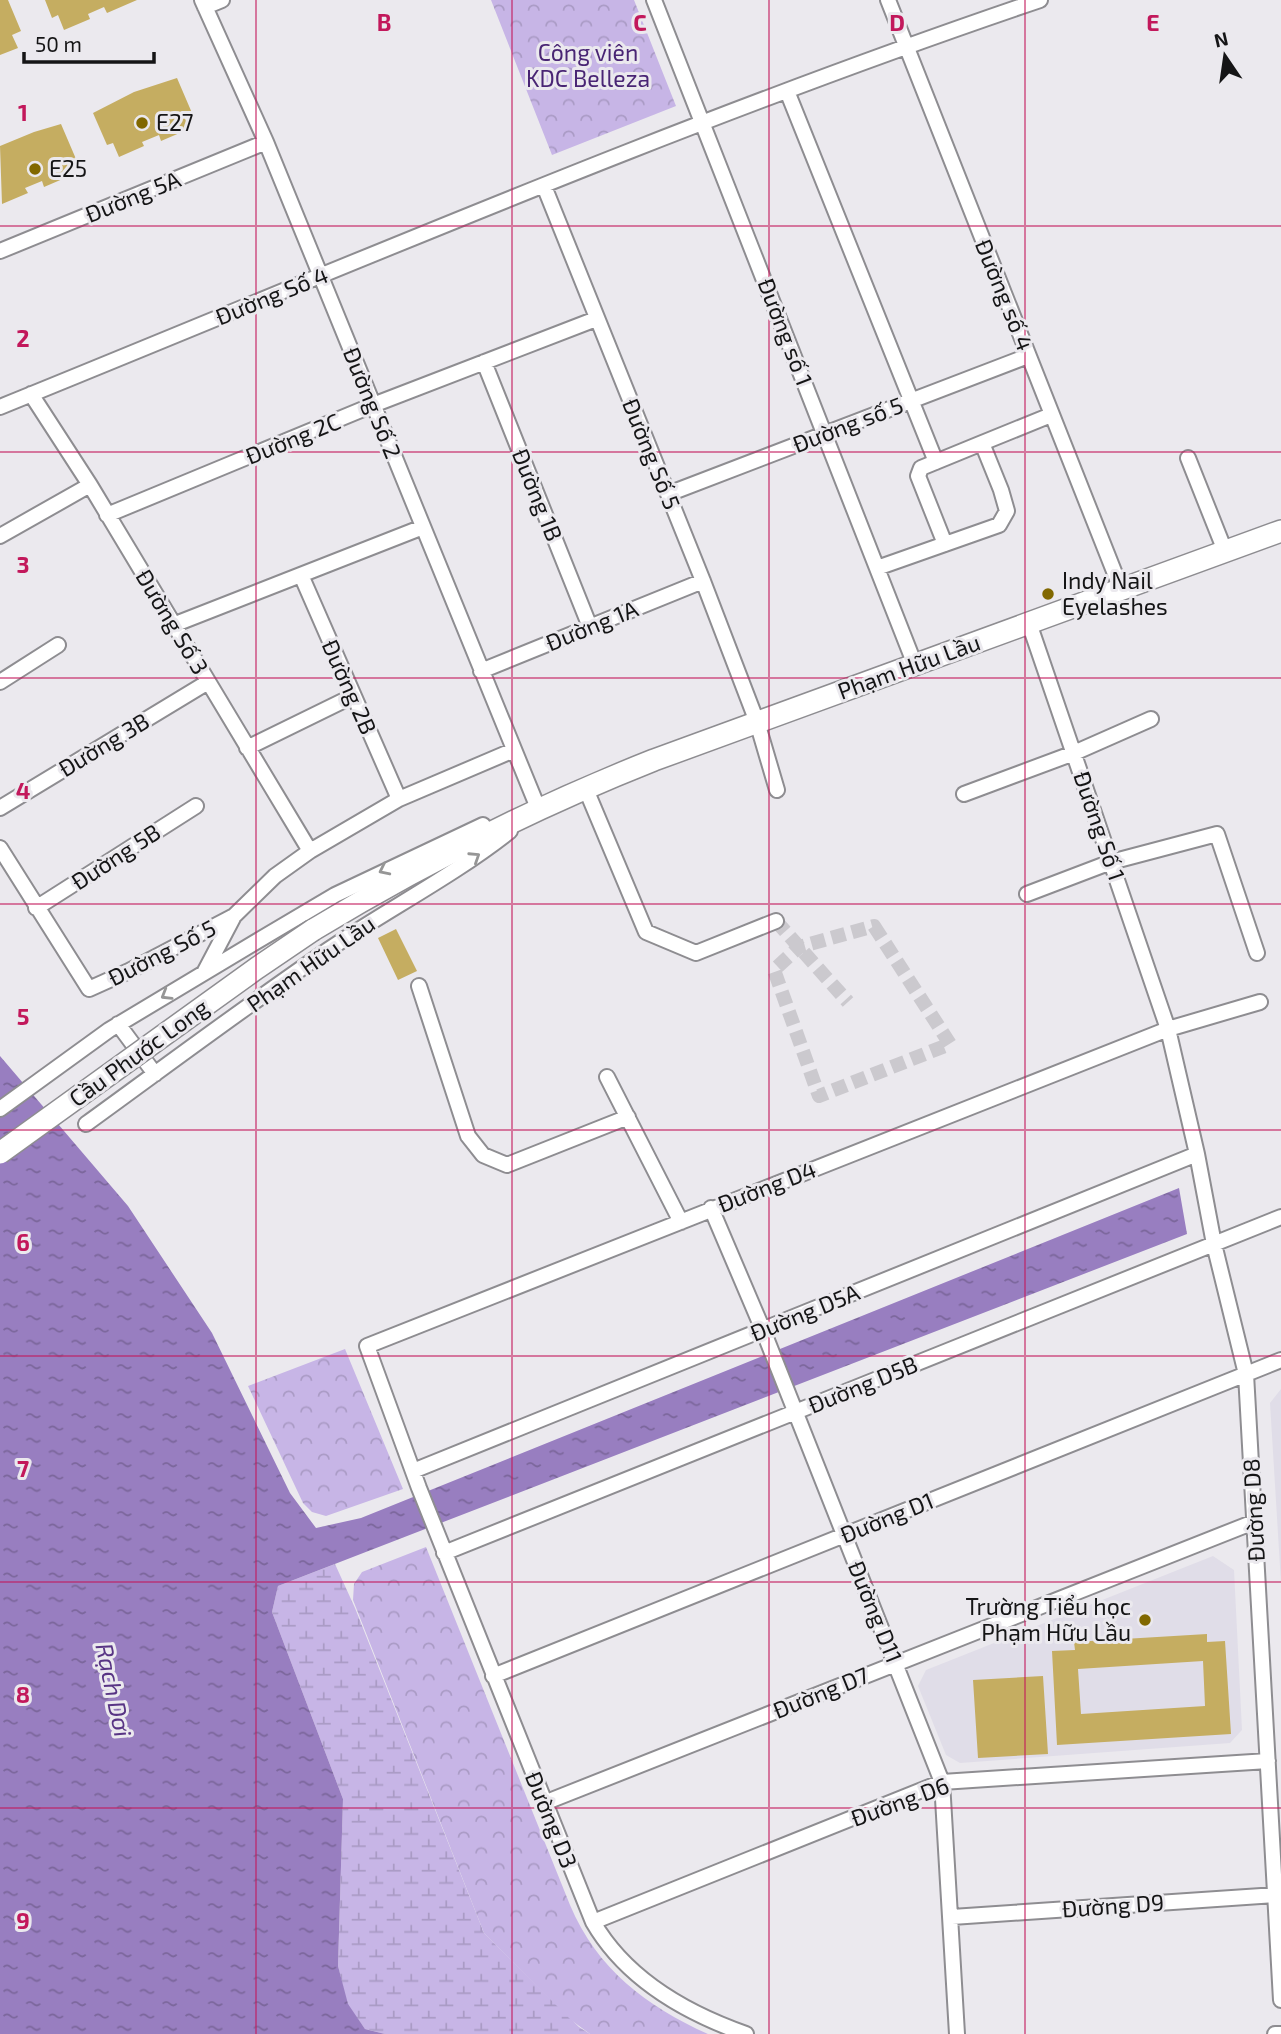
<svg xmlns="http://www.w3.org/2000/svg" width="1281" height="2034" font-family="'Exo 2',sans-serif">
<style>
.built{fill:#e0dde8}
.wetland{fill:url(#wetland-marsh)}
.park{fill:url(#park-crowns)}
.water{fill:url(#water-ripples)}
.building{fill:#c5ad61;fill-rule:evenodd}
.lines{fill:none;stroke-linecap:round;stroke-linejoin:round}
.street-tunnel{stroke:#cbc9ce;stroke-width:14;stroke-dasharray:14 7;stroke-linecap:butt}
.street-casing{stroke:#8e8d91;stroke-width:18}
.secondary-casing{stroke:#8e8d91;stroke-width:24}
.street{stroke:#fff;stroke-width:14}
.secondary{stroke:#fff;stroke-width:21}
.secondary-bridge-casing{stroke:#8e8d91;stroke-width:24;stroke-linecap:butt}
.secondary-bridge{stroke:#fff;stroke-width:21}
.oneway{stroke:#969696}
.grid{fill:none;stroke:#c2185b;stroke-width:2;stroke-opacity:0.55}
.poi-dot{fill:#816800;stroke:#ebe9ee;stroke-width:2.5}
.labels{text-anchor:middle;stroke-width:6;stroke-linejoin:round;paint-order:stroke}
.park-label{font-size:23px;fill:#492574;stroke:#ebe9ee}
.poi-label{font-size:23px;fill:#151516;stroke:#ebe9ee;text-anchor:start}
.street-label{font-size:23px;fill:#151516;stroke:#ebe9ee}
.water-label{font-size:24px;font-style:italic;fill:#583484;stroke:#ebe9ee}
.grid-label{font-size:23px;text-anchor:middle;font-weight:bold;fill:#c2185b;stroke:#ebe9ee;stroke-width:6;stroke-linejoin:round;paint-order:stroke}
</style>
<defs>
<pattern id="wetland-marsh" width="20" height="14" patternUnits="userSpaceOnUse" patternTransform="scale(1.75)"><rect width="20" height="14" fill="#c7b5e6"/><path d="M1 5h8M5 5V1M11 12h8M15 12V8" fill="none" stroke="#aa9bc5"/></pattern>
<pattern id="park-crowns" width="20" height="18" patternUnits="userSpaceOnUse" patternTransform="scale(1.75)"><rect width="20" height="18" fill="#c7b5e6"/><path d="M2 6a3 3 0 1 1 6 0M12 15a3 3 0 1 1 6 0" fill="none" stroke="#aa9bc5"/></pattern>
<pattern id="water-ripples" width="26" height="14" patternUnits="userSpaceOnUse" patternTransform="scale(1.75)"><rect width="26" height="14" fill="#987ec0"/><path d="M2 4q2-2 4 0t4 0M15 11q2-2 4 0t4 0" fill="none" stroke="#7b669b"/></pattern>
</defs>
<rect width="100%" height="100%" fill="#ebe9ee"/>
<path class="built" d="M1281,1389v194l-11,-180z
M1213,1556l21,14 8,160 -12,13 -270,20 -14,-8 -28,-69 8,-16z"/>
<path class="wetland" d="M335,1564l20,44 129,325 95,94 11,7h-205l-20,-5 -18,-25 -9,-38 5,-167 -71,-187 6,-26z"/>
<path class="park" d="M491,0h143l42,106 -124,49z
M345,1349l58,140 -77,27 -14,-4 -9,-9 -55,-117z
M426,1547l144,358c27,64 76,101 138,129h-118l-19,-14 -87,-87 -131,-333 1,-16 8,-12z"/>
<path class="water" d="M0,1056l128,150 84,127 78,160 26,35 45,-10 818,-330 8,46 -909,352 -6,26 71,187 -5,167 10,38 17,25 20,5h-385z"/>
<path class="building" d="M0,0h8l13,31 -9,4 6,13 -18,7z
M45,0h92l-30,13 -3,-6 -16,7 2,5 -26,11 -6,-15 -6,3z
M177,78l15,35 -8,3 5,13 -28,12 -2,-6 -17,7 2,4 -25,11 -6,-14 -6,2 -14,-32 41,-21z
M61,124l15,35 -9,4 5,12 -28,12 -2,-6 -17,7 3,5 -26,11 -2,-58 34,-14z
M396,929l21,42 -19,9 -20,-42z
M1207,1634v8l18,-1 6,93 -174,11 -5,-94 23,-1 -1,-8zM1203,1661l2,45 -124,8 -3,-45z
M1043,1676l5,78 -70,4 -5,-78z"/>
<g class="lines">
<path class="street-tunnel" d="M776,921l72,81
M874,926l76,118 -131,52 -45,-126 25,-23z"/>
<defs>
<path id="street" d="M202,0l64,142 272,666
M654,0l261,665
M888,0l233,589
M205,7l17,-7
M787,91l149,371
M544,186l159,395 54,141 20,68
M0,251l266,-109
M484,362l106,265
M31,394l59,91 220,366
M0,407c345,-140 688,-288 1040,-407
M1188,458l37,93
M668,494l360,-138
M107,515l266,-110 223,-86
M0,536l90,-51
M945,544l-27,-68 3,-8 61,-25
M877,568l122,-43 8,-14 -6,-21 -19,-47 69,-28
M301,575l98,224
M1029,623l139,406 29,125 17,90 32,130 35,626
M173,625l250,-98
M481,671l222,-90
M0,682l58,-37
M247,748l106,-52
M585,787l61,145 50,21 80,-32
M964,794l110,-41 77,-34
M0,808l208,-126
M0,848l89,141 40,-18 105,-55
M1027,894l84,-32 106,-28 40,119
M36,908l160,-102
M205,971l29,-55 41,-40 35,-25 89,-52 115,-49
M419,986l49,150 15,19 24,10 121,-48
M118,1024l37,50
M607,1077l74,145
M0,1109l109,-79 145,-87 81,-48 148,-70
M86,1124c80,-58 160,-118 242,-174 60,-41 125,-74 182,-119
M711,1208l52,122 179,452 15,252
M413,1471l784,-317
M444,1553l837,-336
M493,1676l788,-316
M544,1803l710,-281
M952,1917l323,-22
M593,1922l349,-140 326,-21
M746,2034c-60,-21 -120,-55 -153,-112l-174,-434 -52,-142 801,-317 92,-27
M1275,2034h6"/>
<path id="secondary" d="M313,930c112,-68 220,-122 341,-170l627,-229"/>
</defs>
<use href="#street" class="street-casing"/>
<use href="#secondary" class="secondary-casing"/>
<use href="#street" class="street"/>
<use href="#secondary" class="secondary"/>
<defs>
<path id="secondary-bridge" d="M0,1153l257,-185 56,-38"/>
</defs>
<use href="#secondary-bridge" class="secondary-bridge-casing"/>
<use href="#secondary-bridge" class="secondary-bridge"/>
</g>
<defs><path id="oneway-chevron" d="M-2-3.5L2.5 0L-2 3.5" fill="none" stroke-width="1.6" stroke-linecap="round" stroke-linejoin="round" transform="scale(1.75)"/></defs>
<g class="oneway">
<use href="#oneway-chevron" transform="translate(475 857) rotate(-33)"/>
<use href="#oneway-chevron" transform="translate(384 870) rotate(154)"/>
<use href="#oneway-chevron" transform="translate(166 995) rotate(149)"/>
</g>
<path class="grid" d="M256,0v2034M512,0v2034M769,0v2034M1025,0v2034M0,226h1281M0,452h1281M0,678h1281M0,904h1281M0,1130h1281M0,1356h1281M0,1582h1281M0,1808h1281"/>
<g class="poi-dot">
<circle cx="142" cy="123" r="7"/>
<circle cx="35" cy="169" r="7"/>
<circle cx="1048" cy="594" r="7"/>
<circle cx="1145" cy="1620" r="7"/>
</g>
<g class="labels">
<g class="park-label">
<text x="588" y="61">Công viên<tspan x="588" dy="26">KDC Belleza</tspan></text>
</g>
<g class="poi-label">
<text x="156" y="131">E27</text>
<text x="49" y="177">E25</text>
<text x="1062" y="589">Indy Nail<tspan x="1062" dy="26">Eyelashes</tspan></text>
<text x="1131" y="1615" text-anchor="end">Trường Tiểu học<tspan x="1131" dy="26">Phạm Hữu Lầu</tspan></text>
</g>
<g class="street-label">
<text transform="translate(133 197) rotate(-22)" y="8">Đường 5A</text>
<text transform="translate(1004 295) rotate(68)" y="8">Đường số 4</text>
<text transform="translate(272 296) rotate(-22)" y="8">Đường Số 4</text>
<text transform="translate(785 332) rotate(69)" y="8">Đường số 1</text>
<text transform="translate(372 403) rotate(68)" y="8">Đường Số 2</text>
<text transform="translate(848 425) rotate(-21)" y="8">Đường số 5</text>
<text transform="translate(293 439) rotate(-22)" y="8">Đường 2C</text>
<text transform="translate(651 454) rotate(68)" y="8">Đường Số 5</text>
<text transform="translate(537 495) rotate(68)" y="8">Đường 1B</text>
<text transform="translate(172 622) rotate(59)" y="8">Đường Số 3</text>
<text transform="translate(592 626) rotate(-22)" y="8">Đường 1A</text>
<text transform="translate(909 667) rotate(-20)" y="8">Phạm Hữu Lầu</text>
<text transform="translate(349 687) rotate(66)" y="8">Đường 2B</text>
<text transform="translate(104 745) rotate(-31)" y="8">Đường 3B</text>
<text transform="translate(1099 826) rotate(71)" y="8">Đường Số 1</text>
<text transform="translate(116 857) rotate(-33)" y="8">Đường 5B</text>
<text transform="translate(162 953) rotate(-27)" y="8">Đường Số 5</text>
<text transform="translate(311 964) rotate(-35)" y="8">Phạm Hữu Lầu</text>
<text transform="translate(139 1053) rotate(-36)" y="8">Cầu Phước Long</text>
<text transform="translate(767 1187) rotate(-21)" y="8">Đường D4</text>
<text transform="translate(805 1313) rotate(-22)" y="8">Đường D5A</text>
<text transform="translate(863 1385) rotate(-22)" y="8">Đường D5B</text>
<text transform="translate(1254 1510) rotate(-93)" y="8">Đường D8</text>
<text transform="translate(887 1518) rotate(-22)" y="8">Đường D1</text>
<text transform="translate(875 1612) rotate(68)" y="8">Đường D11</text>
<text transform="translate(821 1693) rotate(-22)" y="8">Đường D7</text>
<text transform="translate(900 1802) rotate(-20)" y="8">Đường D6</text>
<text transform="translate(551 1820) rotate(68)" y="8">Đường D3</text>
<text transform="translate(1113 1906) rotate(-4)" y="8">Đường D9</text>
</g>
<g class="water-label">
<text transform="translate(113 1690) rotate(78)" y="8">Rạch Dơi</text>
</g>
</g>
<g class="grid-label">
<text x="384" y="31">B</text>
<text x="640" y="31">C</text>
<text x="897" y="31">D</text>
<text x="1153" y="31">E</text>
<text x="23" y="121">1</text>
<text x="23" y="347">2</text>
<text x="23" y="573">3</text>
<text x="23" y="799">4</text>
<text x="23" y="1025">5</text>
<text x="23" y="1251">6</text>
<text x="23" y="1477">7</text>
<text x="23" y="1703">8</text>
<text x="23" y="1929">9</text>
</g>
<g transform="translate(1225 56) rotate(347)" stroke="#ebe9ee" stroke-width="5" paint-order="stroke">
<path d="M0-5L12 26L0 18L-12 26Z" fill="#151516"/>
<text y="-10" font-size="19" font-weight="bold" text-anchor="middle" fill="#151516">N</text>
</g>
<path d="M24 52v10h130v-10" fill="none" stroke="#151516" stroke-width="3.5"/>
<text x="35" y="52" font-size="21" fill="#151516" stroke="#ebe9ee" stroke-width="5" paint-order="stroke">50 m</text>
</svg>
